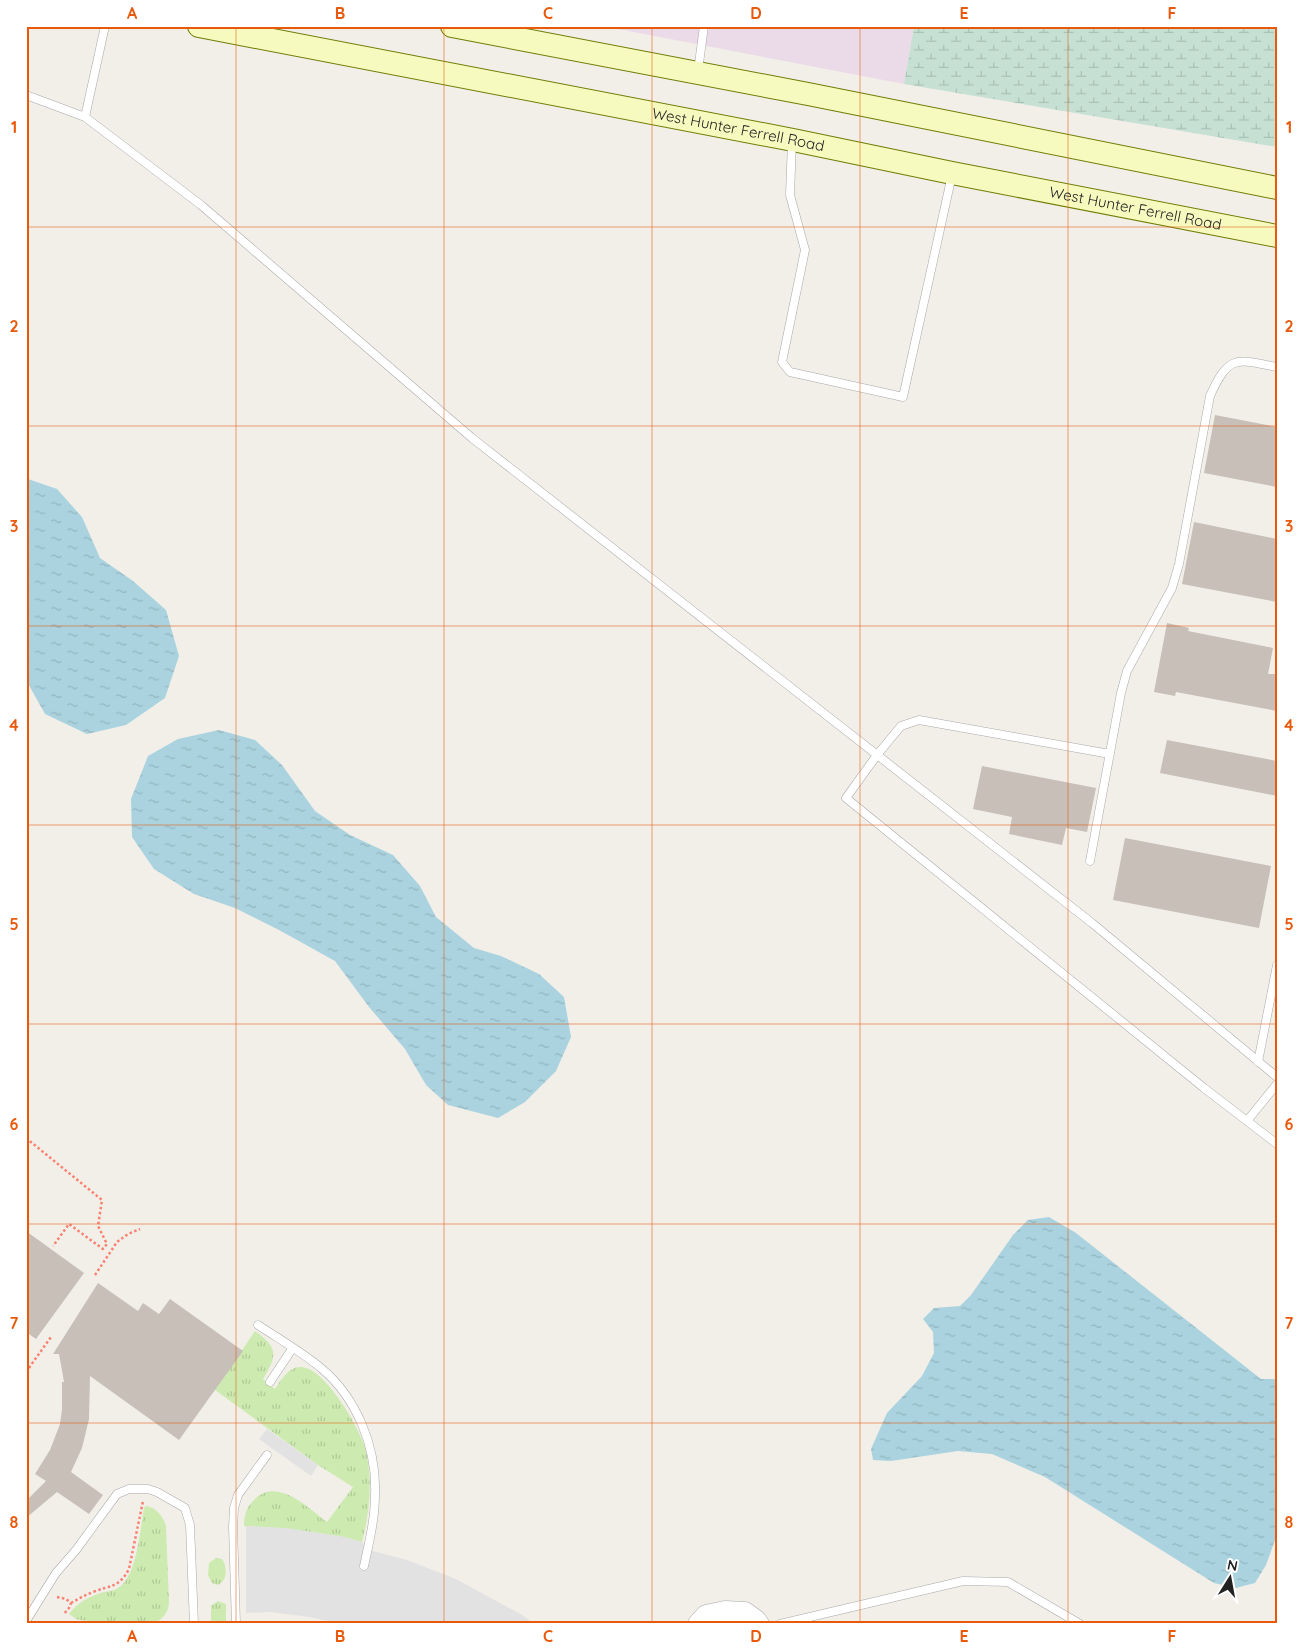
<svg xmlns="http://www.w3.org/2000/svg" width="1303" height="1650" font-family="Quicksand,sans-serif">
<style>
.industrial{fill:#ebdbe8}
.grass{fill:url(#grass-tufts)}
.wetland{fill:url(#wetland-marsh)}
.parking{fill:#e2e2e2}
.water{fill:url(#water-ripples)}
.building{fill:#c7bfb8}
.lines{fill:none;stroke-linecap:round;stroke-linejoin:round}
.service-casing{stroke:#a9a9a9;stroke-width:9}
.tertiary-casing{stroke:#a9a9a9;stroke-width:21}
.secondary-casing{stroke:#707d05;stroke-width:24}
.path{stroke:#fa8072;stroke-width:2.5;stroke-dasharray:2.5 2.5;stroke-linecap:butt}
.service{stroke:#fff;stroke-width:8}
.tertiary{stroke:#fff;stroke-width:20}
.secondary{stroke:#f7fabf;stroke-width:22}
.grid{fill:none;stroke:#e8590c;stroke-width:1;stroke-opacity:0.55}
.labels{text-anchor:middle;stroke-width:5;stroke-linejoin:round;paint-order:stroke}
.street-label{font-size:15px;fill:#222;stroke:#fff}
.neatline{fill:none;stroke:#e8590c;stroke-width:2}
.grid-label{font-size:16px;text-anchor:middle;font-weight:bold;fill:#e8590c}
</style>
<defs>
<pattern id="grass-tufts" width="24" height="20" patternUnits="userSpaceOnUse" patternTransform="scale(1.25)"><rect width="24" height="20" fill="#cdebb0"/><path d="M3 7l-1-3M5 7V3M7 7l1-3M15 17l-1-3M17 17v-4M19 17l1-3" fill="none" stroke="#b0c997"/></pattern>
<pattern id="wetland-marsh" width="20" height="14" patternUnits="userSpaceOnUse" patternTransform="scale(1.25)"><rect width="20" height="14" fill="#c6e0d4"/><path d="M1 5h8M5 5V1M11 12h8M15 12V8" fill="none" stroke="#aac0b6"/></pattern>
<pattern id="water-ripples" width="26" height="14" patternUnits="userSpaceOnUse" patternTransform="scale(1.25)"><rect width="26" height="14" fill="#aad3df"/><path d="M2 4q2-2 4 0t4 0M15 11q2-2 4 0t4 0" fill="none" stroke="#92b5bf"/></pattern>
</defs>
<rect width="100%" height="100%" fill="#f2efe9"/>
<path class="industrial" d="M602,26h312l-10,58z"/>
<path class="grass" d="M255,1331c24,17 22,25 8,48l12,10c6,-9 14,-22 25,-22 24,-1 59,60 65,80 8,31 5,65 -3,95 -39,-10 -78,-14 -118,-16 0,-10 2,-18 9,-25 23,-26 55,7 74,21l26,-35 -35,-22 -103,-75z
M146,1506c10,1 17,10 20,20l3,76c0,6 -3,13 -8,17 -11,9 -65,3 -81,1l-4,-1 -7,-5c9,-12 21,-18 35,-22 4,-1 8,-1 12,-3 21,-9 24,-60 28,-81z
M216,1558l6,1c6,8 5,22 -4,26l-6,-2 -4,-8 1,-12z
M218,1601l8,3v20h-14l-1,-2v-16z"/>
<path class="wetland" d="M914,26h363v121l-373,-63z"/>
<path class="parking" d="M267,1429l51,36 -7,11 -52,-37z
M246,1526l40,2 59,9 17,5 6,6 5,3 34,9 49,19 66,36 12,9h-189l-42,-8 -34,-4 -23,1z"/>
<path class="water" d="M26,476l2,3 29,10 25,28 18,41 33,23 33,29 13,46 -14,42 -39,27 -39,9 -42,-20 -19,-34z
M219,730l36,10 27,25 33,46 35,24 43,20 27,31 16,31 38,31 27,8 38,18 25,23 7,40 -15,34 -31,31 -27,16 -50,-13 -22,-20 -21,-36 -36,-42 -34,-46 -56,-31 -44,-22 -41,-14 -40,-25 -22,-32 -1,-38 17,-43 30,-17z
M1049,1217l27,16 185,146h15l1,156 -11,30 -11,18 -19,5 -22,-5 -169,-106 -53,-23 -34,-3 -67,10 -18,-1 -2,-11 16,-36 35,-37 12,-23 -1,-21 -10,-13 11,-11 26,-2 11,-11 42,-60 15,-15z"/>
<path class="building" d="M1215,415l62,12v60l-73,-14z
M1194,522l83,17v63l-95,-18z
M1167,623l22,5 -1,3 85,17 -5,26h9v37l-101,-19 -1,4 -21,-4z
M1167,740l110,21v35l-117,-23z
M982,766l114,22 -9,44 -21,-4 -4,17 -53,-11 3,-17 -39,-8z
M1125,838l146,28 -12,62 -146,-28z
M26,1231l58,42 -48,66 -10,-7z
M98,1283l40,28 5,-8 16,11 11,-15 73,52 -64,89 -89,-64 -1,43 -7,29 -11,24 32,23 -14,19 -32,-22 -31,26v-17l20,-20 -11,-7 15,-24 10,-26 2,-15v-27h2l-3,-17 -2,-11h-6z"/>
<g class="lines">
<defs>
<path id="service" d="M105,26l-20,91 116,88 271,233 620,485 185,154
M698,71l6,-45
M26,95l59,22
M792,142l-2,53 15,55 -23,112 8,10 113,25 49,-222
M1110,754l-191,-34 -18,6 -24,29 -31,43 358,290 73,56
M1090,861l31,-168 6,-22 45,-83 7,-24 31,-168c19,-42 26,-37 67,-29
M1258,1062l19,-97
M1247,1121l30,-37
M258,1325c21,14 44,27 63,43 36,30 56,80 54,127 0,24 -6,48 -11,71
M270,1382l22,-33
M26,1621l30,-48 20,-23 41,-56 12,-5h19l9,3 28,16 5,17 4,99
M236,1624l-3,-97 1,-19 4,-13 29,-40
M780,1624l183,-43 45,1 72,42"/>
<path id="tertiary" d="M698,1624l8,-9 19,-4 20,1 11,8 3,4"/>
<g id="secondary">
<path id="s1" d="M199,26l594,114 159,33 325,63"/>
<path d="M452,26l356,68 469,94"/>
</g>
</defs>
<use href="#service" class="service-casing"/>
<use href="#tertiary" class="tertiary-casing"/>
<use href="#secondary" class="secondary-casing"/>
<path class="path" d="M26,1138l76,62 -4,26 9,18 -4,5 -34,-25 -16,22
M95,1275l22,-33 11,-8 12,-5
M26,1372l25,-35
M57,1597l9,2 5,4 -2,5 -5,6
M71,1603c7,-4 14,-8 22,-11 17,-7 26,-4 36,-23l14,-68"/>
<use href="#service" class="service"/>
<use href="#tertiary" class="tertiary"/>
<use href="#secondary" class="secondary"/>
</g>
<path class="grid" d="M236,26v1598M444,26v1598M652,26v1598M860,26v1598M1068,26v1598M26,227h1251M26,426h1251M26,626h1251M26,825h1251M26,1024h1251M26,1224h1251M26,1423h1251"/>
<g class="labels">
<g class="street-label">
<text dy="5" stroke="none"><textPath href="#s1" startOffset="549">West Hunter Ferrell Road</textPath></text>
<text dy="5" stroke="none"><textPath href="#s1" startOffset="954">West Hunter Ferrell Road</textPath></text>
</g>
</g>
<rect width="1303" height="1650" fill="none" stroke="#ffffff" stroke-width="55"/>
<g transform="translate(1230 1578) rotate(11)" stroke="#ffffff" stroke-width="4" paint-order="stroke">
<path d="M0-4L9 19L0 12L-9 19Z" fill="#222222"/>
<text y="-8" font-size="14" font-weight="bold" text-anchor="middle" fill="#222222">N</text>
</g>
<rect x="28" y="28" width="1248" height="1594" class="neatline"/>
<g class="grid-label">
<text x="132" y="19">A</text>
<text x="340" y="19">B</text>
<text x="548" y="19">C</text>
<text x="756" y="19">D</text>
<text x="964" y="19">E</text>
<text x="1172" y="19">F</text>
<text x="14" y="133">1</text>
<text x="1289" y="133">1</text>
<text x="14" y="332">2</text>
<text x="1289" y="332">2</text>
<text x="14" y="532">3</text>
<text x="1289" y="532">3</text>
<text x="14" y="731">4</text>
<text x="1289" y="731">4</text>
<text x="14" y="930">5</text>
<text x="1289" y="930">5</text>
<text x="14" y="1130">6</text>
<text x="1289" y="1130">6</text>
<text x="14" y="1329">7</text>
<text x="1289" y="1329">7</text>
<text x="14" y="1528">8</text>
<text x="1289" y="1528">8</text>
<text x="132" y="1642">A</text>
<text x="340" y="1642">B</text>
<text x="548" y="1642">C</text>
<text x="756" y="1642">D</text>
<text x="964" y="1642">E</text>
<text x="1172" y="1642">F</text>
</g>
</svg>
